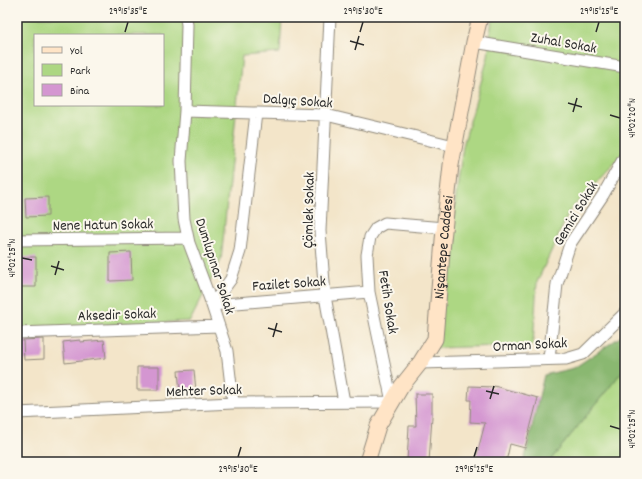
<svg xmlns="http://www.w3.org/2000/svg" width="642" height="479" font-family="Dekko,sans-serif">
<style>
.green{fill:#add783;stroke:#6c8157;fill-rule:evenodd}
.forest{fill:#8ab871;stroke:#5a724e}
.building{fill:#d496d1}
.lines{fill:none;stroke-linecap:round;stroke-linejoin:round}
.street-casing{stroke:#8f887a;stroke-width:13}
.secondary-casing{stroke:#8f887a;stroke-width:17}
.street{stroke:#fff;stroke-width:11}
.secondary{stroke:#ffe4c6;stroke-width:15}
.ticks{fill:none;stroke:#2b2b2b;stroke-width:1.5}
.labels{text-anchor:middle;stroke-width:4;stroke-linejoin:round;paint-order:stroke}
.street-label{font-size:15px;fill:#2b2b2b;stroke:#fbf7ec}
.neatline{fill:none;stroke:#2b2b2b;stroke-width:1.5}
.ticks-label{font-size:10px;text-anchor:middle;fill:#2b2b2b}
</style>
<rect width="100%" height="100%" fill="#fbf7ec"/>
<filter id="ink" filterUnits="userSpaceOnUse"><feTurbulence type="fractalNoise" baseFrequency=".025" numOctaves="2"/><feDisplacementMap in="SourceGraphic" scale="8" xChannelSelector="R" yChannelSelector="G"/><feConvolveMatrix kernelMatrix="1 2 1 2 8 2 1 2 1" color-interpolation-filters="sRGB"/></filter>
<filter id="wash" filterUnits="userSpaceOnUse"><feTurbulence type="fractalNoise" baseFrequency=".012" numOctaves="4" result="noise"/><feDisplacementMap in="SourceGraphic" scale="16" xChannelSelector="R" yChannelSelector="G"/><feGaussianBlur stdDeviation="0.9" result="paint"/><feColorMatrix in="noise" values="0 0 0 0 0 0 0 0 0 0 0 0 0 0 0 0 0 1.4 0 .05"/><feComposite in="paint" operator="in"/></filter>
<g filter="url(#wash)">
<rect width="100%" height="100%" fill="#f3e5c9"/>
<path class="green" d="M17,17h265l-2,36 -38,3 -21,204 -31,61 -173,9zM35,35h128v70h-128z
M492,17h133v135l-55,58 -33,72 -4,63 -98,3 28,-202 25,-89z
M625,368v94h-76z"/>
<path class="forest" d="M623,335l2,5v28l-76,94h-25l20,-87 30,-7z"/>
<g id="blocks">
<path class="building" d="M48,197v19l-22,1 -1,-19z
M131,252l1,28 -22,1v-28z
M18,257h18v30h-17z
M44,339v20l-20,1 -1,-20z
M80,340v2l24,-2 2,18 -41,5 -2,-21z
M137,367h22v23h-22z
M194,370l2,21 -16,1 -2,-21z
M469,386l25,1v-1l44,12 -13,50 -15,-4 -4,18h-31l10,-39 -15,-1 1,-22h-3z
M415,394h17v23l-3,45h-22l2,-36h7z"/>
</g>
</g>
<g filter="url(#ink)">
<use href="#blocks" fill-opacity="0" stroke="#8f887a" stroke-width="1"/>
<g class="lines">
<defs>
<path id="street" d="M186,17l1,8 -2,86 -4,50 3,58 5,24 21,56 17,52 6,52
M330,17l-10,214 5,65 19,106
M474,42l151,25
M185,111l141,4 128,31
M17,240l171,-2
M212,305l19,-26 9,-28 16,-138
M212,305l157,-13
M17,333l202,-7
M549,359l8,-75 13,-40 33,-49 22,-39
M420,363l146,-4 17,-5 42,-41
M17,400l1,13
M17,413l216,-10 159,-1 -23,-110 -2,-37 3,-18 6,-9 9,-5 59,5"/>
<g id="secondary">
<path id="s1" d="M367,462l11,-36 23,-39 19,-24 15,-24 8,-99 8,-75 23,-123 6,-25"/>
</g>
</defs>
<use href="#street" class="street-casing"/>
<use href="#secondary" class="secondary-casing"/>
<use href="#street" class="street"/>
<use href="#secondary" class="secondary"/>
</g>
</g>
<path class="ticks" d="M125,32l3,-10M360,32l3,-10M596,32l3,-10M350,41l14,4M355,50l4,-14M568,103l14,4M573,112l4,-14M610,115l10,3M22,258l10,2M51,266l13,4M55,275l4,-14M268,328l14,4M273,337l4,-14M486,391l13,3M490,399l4,-13M610,426l10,3M238,457l3,-10M474,457l3,-10"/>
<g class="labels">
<g class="street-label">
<text transform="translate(564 42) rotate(10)" y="5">Zuhal Sokak</text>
<text transform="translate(298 100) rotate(4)" y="5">Dalgıç Sokak</text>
<text transform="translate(308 210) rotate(-89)" y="5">Çömlek Sokak</text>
<text transform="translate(575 213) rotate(-59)" y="5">Gemici Sokak</text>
<text transform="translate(103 224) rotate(-1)" y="5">Nene Hatun Sokak</text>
<text dy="5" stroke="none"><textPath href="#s1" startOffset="234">Nişantepe Caddesi</textPath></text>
<text transform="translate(216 266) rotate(72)" y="5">Dumlupınar Sokak</text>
<text transform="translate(289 283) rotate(-4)" y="5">Fazilet Sokak</text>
<text transform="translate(389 302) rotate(81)" y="5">Fetih Sokak</text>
<text transform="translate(117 314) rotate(-2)" y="5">Aksedir Sokak</text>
<text transform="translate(530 344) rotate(-3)" y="5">Orman Sokak</text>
<text transform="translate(204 390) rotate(-2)" y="5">Mehter Sokak</text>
</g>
</g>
<rect width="642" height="479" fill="none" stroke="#fbf7ec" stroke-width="44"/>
<rect x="34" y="34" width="130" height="72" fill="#fbf7ec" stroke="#a8a59f"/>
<rect x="42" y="47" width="20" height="6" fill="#ffe4c6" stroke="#a8a59f"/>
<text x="70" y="54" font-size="12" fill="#2b2b2b">Yol</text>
<rect x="42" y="64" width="20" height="12" fill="#add783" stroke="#a8a59f"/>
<text x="70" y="74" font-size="12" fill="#2b2b2b">Park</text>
<rect x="42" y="84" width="20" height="12" fill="#d496d1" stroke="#a8a59f"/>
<text x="70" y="94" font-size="12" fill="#2b2b2b">Bina</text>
<rect x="22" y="22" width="598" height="435" class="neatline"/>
<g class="ticks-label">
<text x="128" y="14">29°15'35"E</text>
<text x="363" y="14">29°15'30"E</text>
<text x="599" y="14">29°15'25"E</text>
<text transform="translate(631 118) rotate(-90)" y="4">41°02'20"N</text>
<text transform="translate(11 258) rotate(-90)" y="4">41°02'25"N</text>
<text transform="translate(631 429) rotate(-90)" y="4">41°02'25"N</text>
<text x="238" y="472">29°15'30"E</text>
<text x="474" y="472">29°15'25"E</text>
</g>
</svg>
